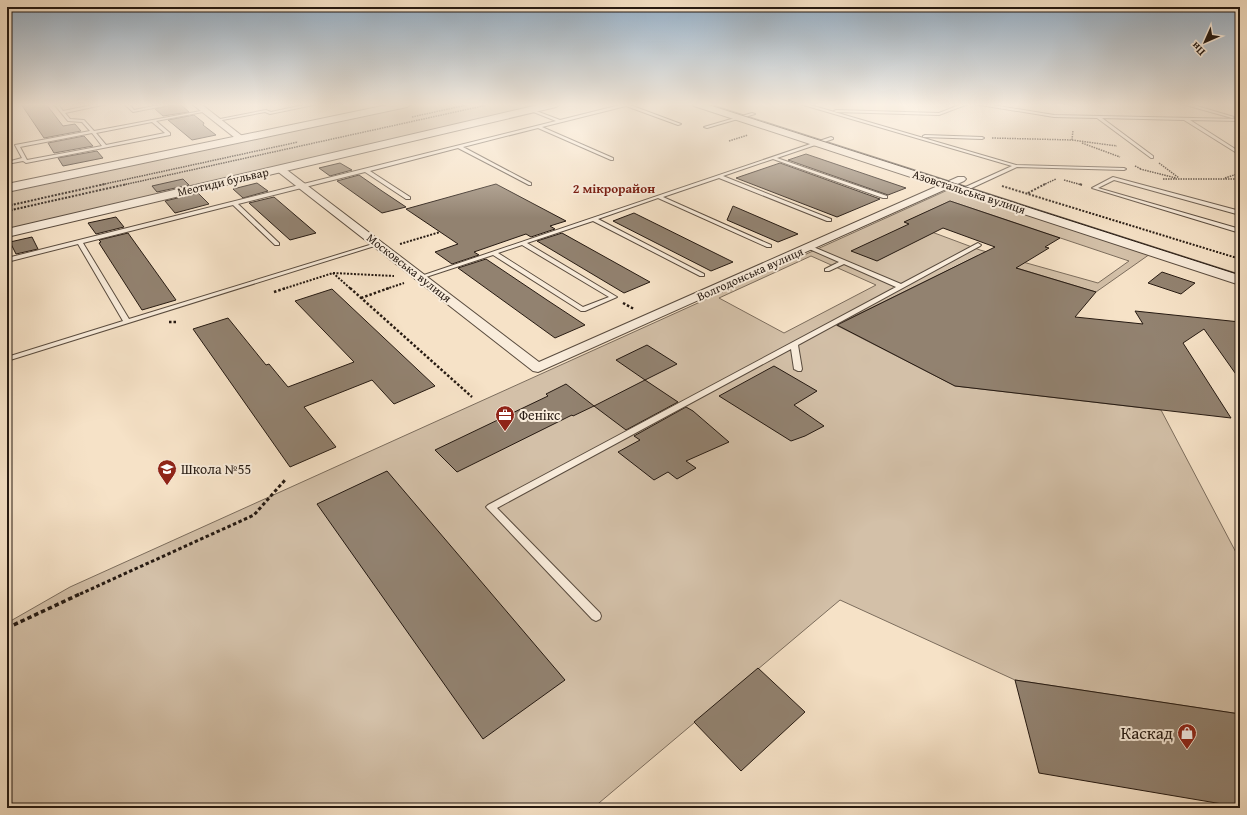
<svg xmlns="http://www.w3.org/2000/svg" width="1247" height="815" font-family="'Gentium Book Plus',serif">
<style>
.green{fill:#d3c0a8;stroke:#7c6d5d;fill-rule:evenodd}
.building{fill:#928270;stroke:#261a12}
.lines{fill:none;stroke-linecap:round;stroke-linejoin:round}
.service-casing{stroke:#5a4c3f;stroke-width:2}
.minor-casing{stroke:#5a4c3f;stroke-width:2}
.tertiary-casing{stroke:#5a4c3f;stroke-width:2}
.path-far4{stroke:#261a12;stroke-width:1.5;stroke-dasharray:1.5 1;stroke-linecap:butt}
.path-far3{stroke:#261a12;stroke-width:2;stroke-dasharray:2 1.5;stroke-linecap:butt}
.path-far2{stroke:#261a12;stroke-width:2.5;stroke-dasharray:2.5 2;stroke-linecap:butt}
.path-far1{stroke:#261a12;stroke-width:3;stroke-dasharray:3.5 2.5;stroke-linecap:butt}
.path{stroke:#261a12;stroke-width:3.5;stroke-dasharray:4.5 3;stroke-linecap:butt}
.service{fill:#f9ecdb;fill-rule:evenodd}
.minor{fill:#f9ecdb;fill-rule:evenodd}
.tertiary{fill:#f9ecdb;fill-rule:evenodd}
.tram{stroke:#261a12;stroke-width:1}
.labels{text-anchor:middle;stroke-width:4;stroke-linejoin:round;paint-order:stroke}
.far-street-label{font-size:12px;fill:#261a12;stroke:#f9ecdb}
.far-neighbourhood-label{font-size:13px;font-weight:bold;fill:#7a1f14;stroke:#f9ecdb}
.poi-label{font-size:14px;fill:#261a12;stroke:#f9ecdb;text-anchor:start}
.near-poi-label{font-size:17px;fill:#261a12;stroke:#f9ecdb;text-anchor:end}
</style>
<rect width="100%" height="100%" fill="#f6e2c7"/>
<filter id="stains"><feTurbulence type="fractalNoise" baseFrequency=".005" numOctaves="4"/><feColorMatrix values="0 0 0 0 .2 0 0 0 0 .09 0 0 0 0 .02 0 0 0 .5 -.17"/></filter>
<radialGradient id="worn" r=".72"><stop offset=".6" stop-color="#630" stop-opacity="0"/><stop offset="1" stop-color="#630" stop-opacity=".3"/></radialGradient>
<path class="green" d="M416,104h131l-540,126v-40z
M950,189l200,65 -54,38 -119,-36 -141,69 119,61 206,24 79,150v154l-225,-34 -175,-80 -247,208h-586v-185l63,-36zM950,201l179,60 -31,22 -118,-33 -75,-28zM811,256l65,29 -92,48 -65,-35z"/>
<path class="building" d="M21,104h25l17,22 12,-2 6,7 -37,7z
M175,104h5l9,8 -26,4 -8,-7z
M194,115l10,8 -1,2 13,10 -24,5 -24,-20z
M84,136l9,10 -39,7 -6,-10z
M97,151l6,7 -40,8 -5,-8z
M806,154l100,34 -18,7 -100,-35z
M340,163l12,7 -22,6 -11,-8z
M780,163l100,36 -43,18 -101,-39z
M359,175l23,16 24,16 -24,6 -45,-32z
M183,179l6,6 -32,7 -5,-6z
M257,183l11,8 -25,7 -10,-9z
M496,184l70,37 -16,5 5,3 -24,8 -5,-3 -52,18 5,3 -27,9 -17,-12 23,-8 -52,-35z
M198,193l11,11 -34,9 -10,-12z
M274,197l42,36 -26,7 -41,-37z
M950,201l110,37 -15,9 4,1 -33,20 80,24 -21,25 68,7 -8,-13 105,11v58l-36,-51 -21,14 48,75 -276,-32 -118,-61 158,-78 -52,-19 -66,33 -26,-10 58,-27 -5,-2z
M733,206l65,28 -20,8 -51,-22z
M634,213l99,49 -22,9 -98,-50z
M116,217l8,10 -28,7 -8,-11z
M128,233l48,67 -34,10 -43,-67 2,-1 -2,-2z
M562,233l88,49 -26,11 -87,-52z
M32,237l6,12 -22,5 -6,-12z
M486,259l61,41 38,25 -30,13 -97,-70z
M1162,272l33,11 -14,11 -33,-11z
M332,289l103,97 -41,18 -22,-24 -68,27 32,40 -46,20 -97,-138 35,-11 38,47 3,-1 19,23 66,-25 -59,-61z
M647,345l30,19 -32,16 -29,-20z
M774,366l43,25 -23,14 30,21 -19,10 -14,5 -72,-45z
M645,380l33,22 -52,28 -32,-24z
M566,384l28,22 -21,10 -1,-1 -115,57 -22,-22 113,-54 -2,-2z
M686,407l7,4 36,31 -43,19 10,7 -19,11 -9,-7 -14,8 -36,-28 22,-12 -6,-4z
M387,471l178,209 -82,59 -166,-235z
M758,668l47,44 -64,59 -47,-49z
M1015,680l225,34v93l-201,-34z"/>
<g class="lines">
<defs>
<path id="service" d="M54,104h4l5,7 34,-7h10l-42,9 5,6 14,1 10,11 112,-21 2,1 -52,10 14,12v2l-144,28 -3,-2 -16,3v-2l15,-4 -7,-13 75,-14 -8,-9 -14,-1zM152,122l13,11 -59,12 -10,-12zM92,133l10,13 -75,14 -7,-13z
M124,104h5l5,6 30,-6h10l-41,8z
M308,104h10l-48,10 -5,-2 -48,9 -2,-1 51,-10 5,2z
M624,104h8l-2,1 51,19 -3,1 -52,-19 -84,21 71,31v2h-2l-73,-32 -75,19 68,36v2h-2l-71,-37 -88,23 40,26v2h-4l-41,-27 -127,32 41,39v2h-4l-42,-40 -150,38 46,76 247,-76 5,1 -374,117v-4l116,-36 -45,-77 -71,18v-4l549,-137 -25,-10v-2l29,11z
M800,104h7l209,61 108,3 2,1 -2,1 -107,-3 -54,25 -2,-1v-2l51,-23z
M962,104h6l-29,11 -103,-3 -2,-1 2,-1 103,3z
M974,104h12l68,11 186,4v2l-50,-1 50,32v3l-56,-35 -82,-2 51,38v2h-2l-54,-40 -43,-1z
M1182,104h8l44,13 -2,1z
M752,113l3,1 -48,14 -3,-1z
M925,135l57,2 2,1 -2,1 -59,-2v-1z
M831,137l2,1v1l-56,19 110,38v2h-4l-110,-39 -50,17 108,43v2h-4l-108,-43 -56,19 108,48v2h-4l-109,-49 -60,21 106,55v2h-4l-107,-55 -66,22 90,54 -32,14h-4l-88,-56 -70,23 -2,1 -3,-2zM522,245l87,52 -26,10 -85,-54z
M1113,177l127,34v4l-126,-35 -16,8 142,41v4l-148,-45z
M978,243l3,2 -1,1 -182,99 4,24 -1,2h-3l-4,-2 -3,-20 -294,159 103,105 1,3 -1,3 -4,2 -4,-2 -106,-112 2,-2 408,-218 -52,-23 -15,7h-4v-2l14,-7 -32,-14v-2h4l90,38z"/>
<path id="minor" d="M192,104h9l45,35 -1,2h-6z
M280,166l3,1 256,195 419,-185h6l2,2 -2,2 -426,191 -5,-1 -256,-200 -2,-2z"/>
<path id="tertiary" d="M392,104h20l-5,3 -400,85v-8z
M542,104h19l-5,3 -549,130v-8z
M692,104h16l532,171v10l-546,-179z"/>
</defs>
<use href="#service" class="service-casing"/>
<use href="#minor" class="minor-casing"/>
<use href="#tertiary" class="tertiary-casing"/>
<path class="path-far4" d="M412,117l59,-13
M7,123l4,14
M992,138l80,2 45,6
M1072,140l1,-10
M729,141l19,-6
M1082,143l38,14
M1159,163l20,15
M1135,166l6,3
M1140,169l36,9
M1225,178l15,-5
M1163,179h77
M1064,180l18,5
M100,185l198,-43
M123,185l364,-80
M1043,185l13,-6"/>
<path class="path-far3" d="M1080,184l2,1
M1002,186l238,73
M1028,193l17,-9
M7,206l98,-22
M7,211l120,-27
M400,244l40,-12
M333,273l18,16
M283,289l50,-16 61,3
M386,289l18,-6"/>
<path class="path-far2" d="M350,288l122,109
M274,292l12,-4
M361,298l28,-10
M623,303l11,6
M169,322h8"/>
<path class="path-far1" d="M80,594l174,-79 31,-35"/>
<path class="path" d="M7,628l75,-35"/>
<use href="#service" class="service"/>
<use href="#minor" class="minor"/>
<use href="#tertiary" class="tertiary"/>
<path class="tram" d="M707,104l533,171"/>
</g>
<linearGradient id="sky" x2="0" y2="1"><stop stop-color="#91abc2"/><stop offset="0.48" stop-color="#fbf2e6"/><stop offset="1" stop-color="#fbf2e6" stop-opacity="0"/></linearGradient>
<rect width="1247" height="218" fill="url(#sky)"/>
<defs>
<symbol id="office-pin" viewBox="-11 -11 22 30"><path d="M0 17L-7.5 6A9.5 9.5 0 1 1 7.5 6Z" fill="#8f2418" stroke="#f9ecdb"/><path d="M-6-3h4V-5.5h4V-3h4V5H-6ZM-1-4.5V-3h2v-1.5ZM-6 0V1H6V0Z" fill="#fff"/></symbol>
<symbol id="school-pin" viewBox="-11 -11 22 30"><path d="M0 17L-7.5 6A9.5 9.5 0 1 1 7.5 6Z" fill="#8f2418" stroke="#f9ecdb"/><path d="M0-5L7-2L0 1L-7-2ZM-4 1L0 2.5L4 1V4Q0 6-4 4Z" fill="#fff"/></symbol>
<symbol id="shop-pin" viewBox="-11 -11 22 30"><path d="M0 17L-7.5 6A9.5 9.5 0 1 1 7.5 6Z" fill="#8f2418" stroke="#f9ecdb"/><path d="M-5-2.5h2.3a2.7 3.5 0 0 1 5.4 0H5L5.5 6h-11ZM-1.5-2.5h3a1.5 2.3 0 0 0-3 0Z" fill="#fff"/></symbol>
</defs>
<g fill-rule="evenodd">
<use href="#office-pin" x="494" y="404" width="22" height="30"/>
<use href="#school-pin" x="156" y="458" width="22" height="30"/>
<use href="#shop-pin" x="1176" y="722" width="22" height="30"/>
</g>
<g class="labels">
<g class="far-street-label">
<text transform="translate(223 182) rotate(-13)" y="4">Меотиди бульвар</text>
<text transform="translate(969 192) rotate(18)" y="4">Азовстальська вулиця</text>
<text transform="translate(409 268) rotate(38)" y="4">Московська вулиця</text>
<text transform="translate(750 274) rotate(-24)" y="4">Волгодонська вулиця</text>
</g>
<g class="far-neighbourhood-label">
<text x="614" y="193">2 мікрорайон</text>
</g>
<g class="poi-label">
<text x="519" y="420">Фенікс</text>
<text x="181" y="474">Школа №55</text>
</g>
<g class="near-poi-label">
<text x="1173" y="739">Каскад</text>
</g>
</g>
<rect width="1247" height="815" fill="none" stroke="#f6e2c7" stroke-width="24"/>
<rect x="8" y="8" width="1231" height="799" fill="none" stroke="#261a12" stroke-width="2"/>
<rect x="12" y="12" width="1223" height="791" fill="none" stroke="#261a12"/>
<g transform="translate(1205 42) rotate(225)" stroke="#f9ecdb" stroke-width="3" paint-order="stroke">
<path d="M0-3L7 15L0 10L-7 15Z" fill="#261a12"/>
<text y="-6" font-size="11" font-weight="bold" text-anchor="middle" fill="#261a12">Пн</text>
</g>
<rect width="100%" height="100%" filter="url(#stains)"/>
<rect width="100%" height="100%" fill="url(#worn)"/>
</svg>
